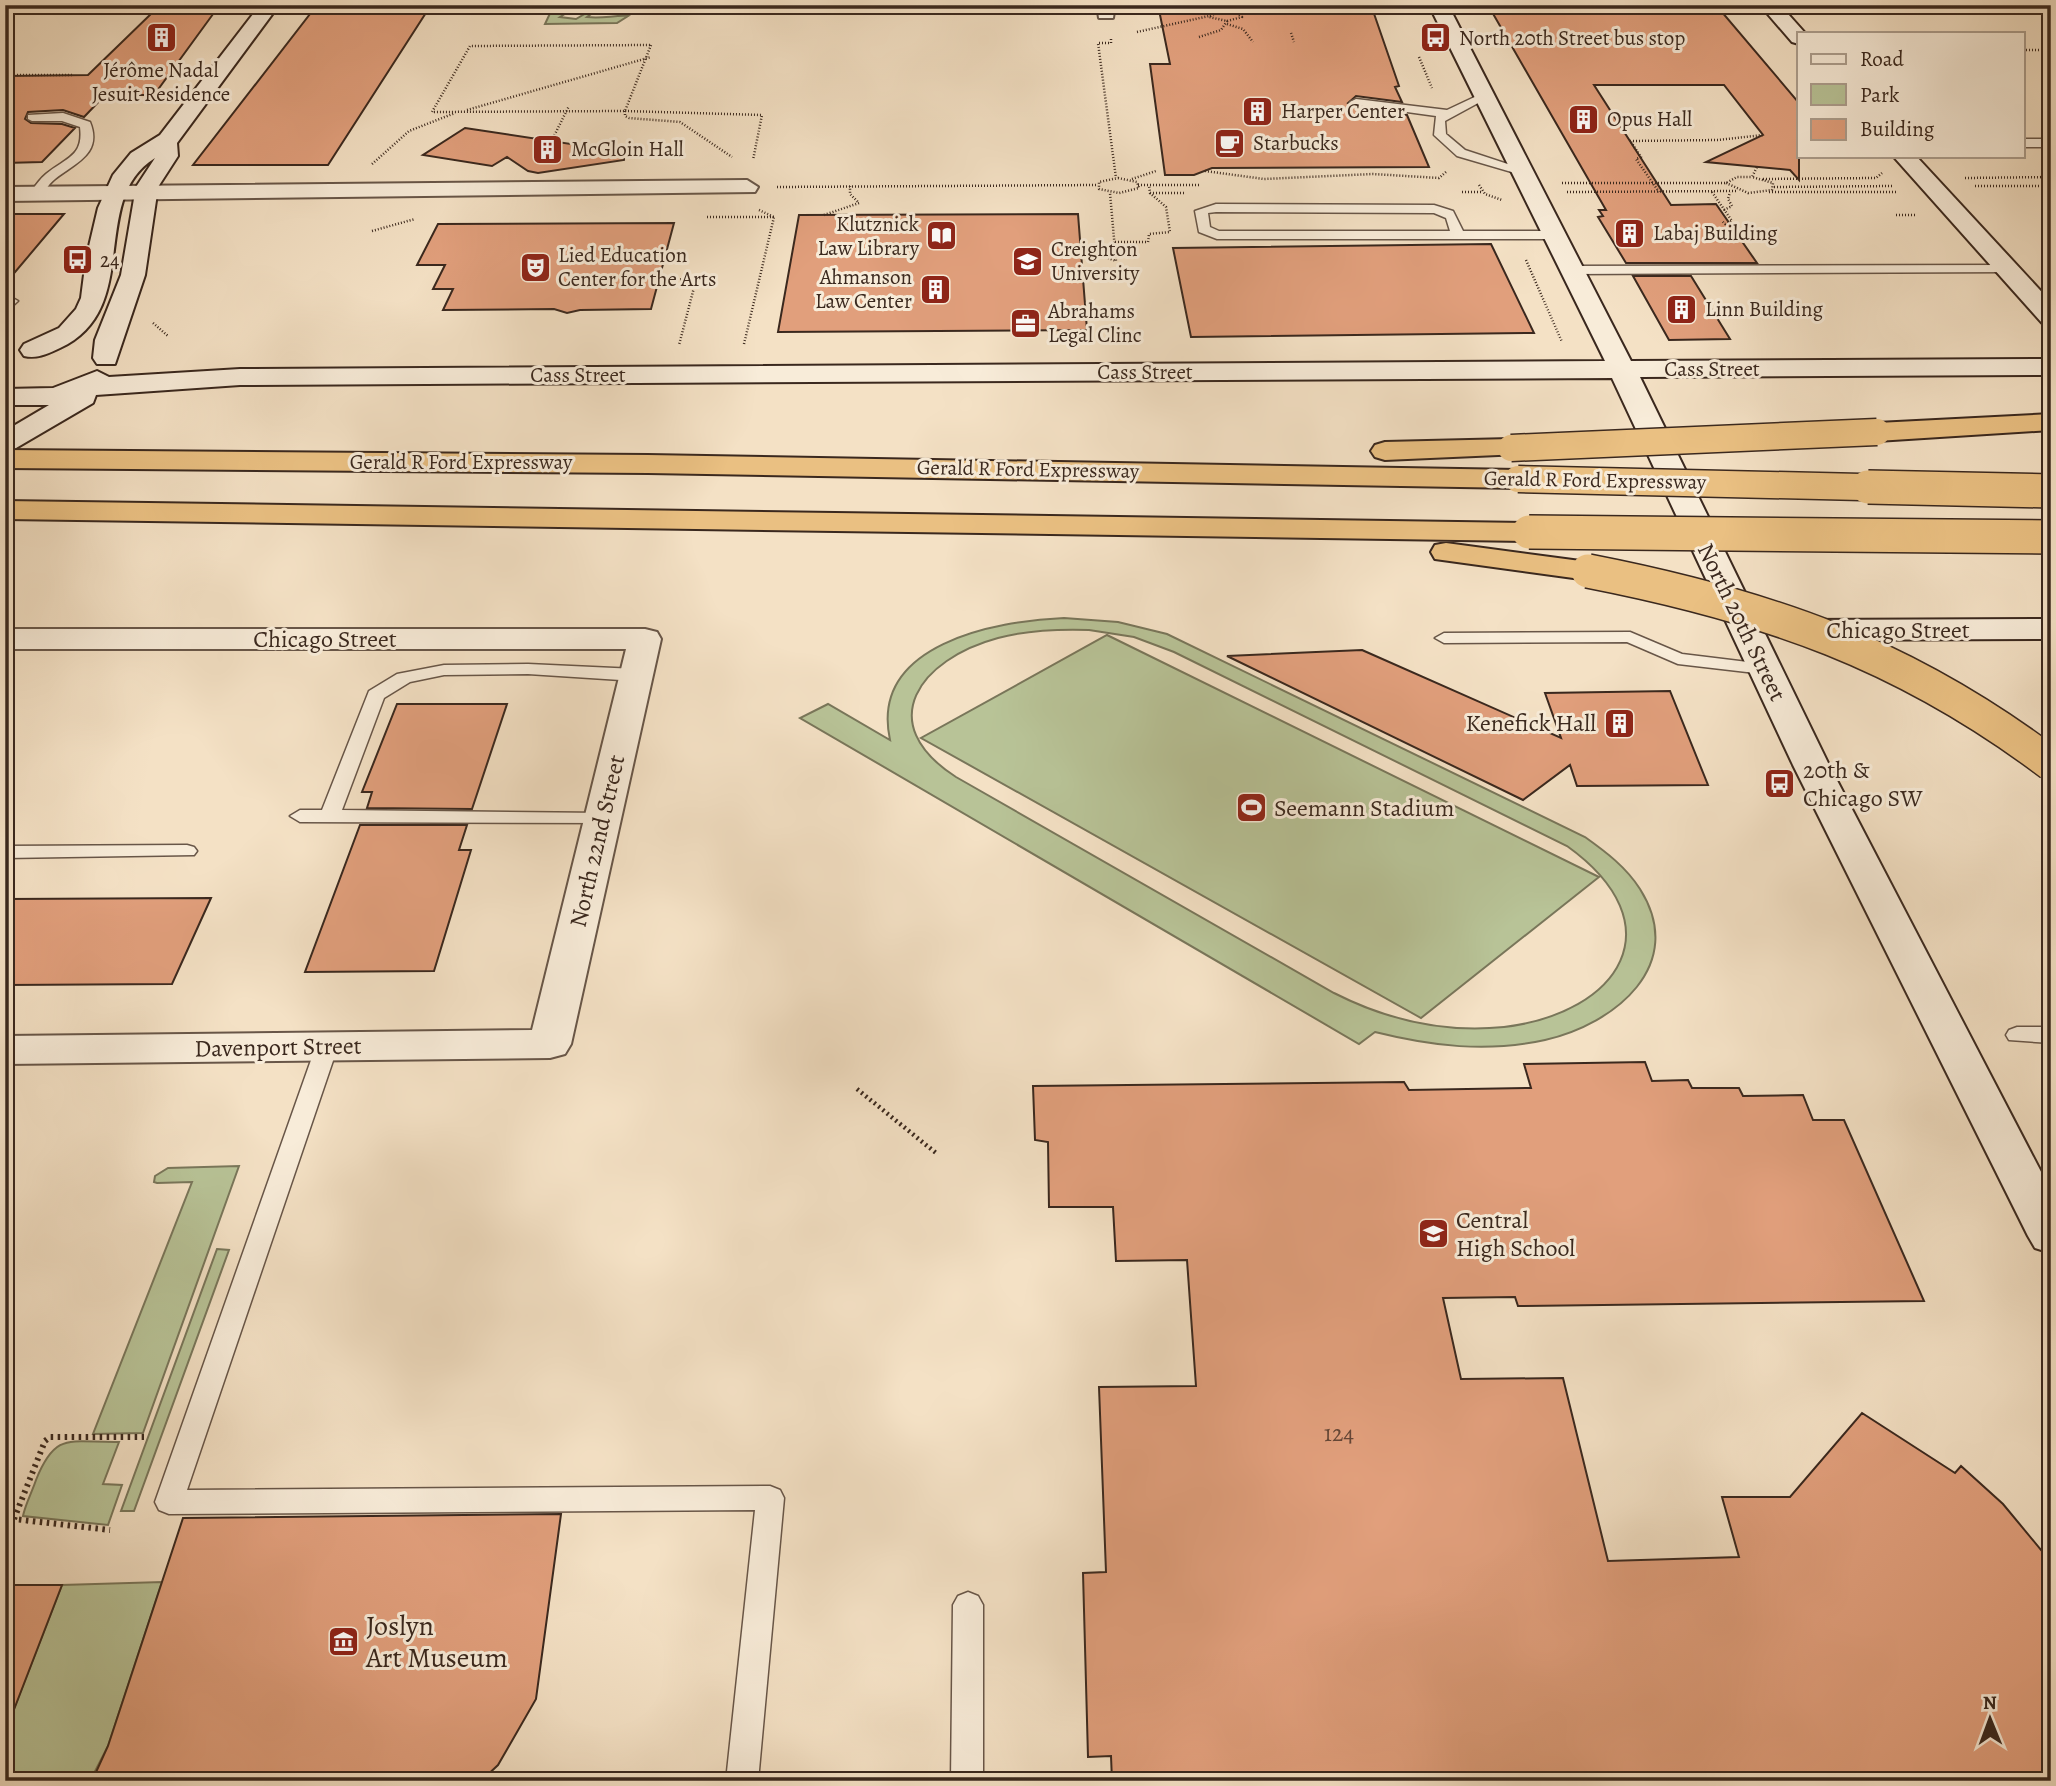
<svg xmlns="http://www.w3.org/2000/svg" width="2056" height="1786" font-family="Alegreya,serif">
<style>
.green{fill:#b8c397;stroke:#79765a;stroke-width:2;fill-rule:evenodd}
.building{fill:#e19f7c;stroke:#3a281e;stroke-width:2}
.lines{fill:none;stroke-linecap:round;stroke-linejoin:round}
.lane-casing{stroke:#685648;stroke-width:3}
.street-casing{stroke:#685648;stroke-width:4}
.secondary-casing{stroke:#3a281e;stroke-width:4}
.highway-casing{stroke:#3a281e;stroke-width:4}
.path-far2{stroke:#3a281e;stroke-width:2.5;stroke-dasharray:1 2;stroke-linecap:butt}
.path-far1{stroke:#3a281e;stroke-width:4.5;stroke-dasharray:2 3.5;stroke-linecap:butt}
.path{stroke:#3a281e;stroke-width:6;stroke-dasharray:2.5 4.5;stroke-linecap:butt}
.lane{fill:#f8ecd9;fill-rule:evenodd}
.street{fill:#f8ecd9;fill-rule:evenodd}
.secondary{fill:#f8ecd9;fill-rule:evenodd}
.highway{fill:#eac082;fill-rule:evenodd}
.highway-bridge-far1-casing{stroke:#3a281e;stroke-width:29;stroke-linecap:butt}
.highway-bridge-casing{stroke:#3a281e;stroke-width:36;stroke-linecap:butt}
.highway-bridge-far1{stroke:#eac082;stroke-width:26}
.highway-bridge{stroke:#eac082;stroke-width:33}
.labels{text-anchor:middle;stroke-width:6;stroke-linejoin:round;paint-order:stroke}
.far-poi-label{font-size:21px;fill:#3a281e;stroke:#f8ecd9;text-anchor:start}
.far-street-label{font-size:21px;fill:#3a281e;stroke:#f8ecd9}
.street-label{font-size:24px;fill:#3a281e;stroke:#f8ecd9}
.poi-label{font-size:24px;fill:#3a281e;stroke:#f8ecd9;text-anchor:start}
.near-number-label{font-size:24px;fill:#644636}
.near-poi-label{font-size:28px;fill:#3a281e;stroke:#f8ecd9;text-anchor:start}
</style>
<rect width="100%" height="100%" fill="#f4e1c5"/>
<filter id="stains"><feTurbulence type="fractalNoise" baseFrequency=".00286" numOctaves="4"/><feColorMatrix values="0 0 0 0 .2 0 0 0 0 .09 0 0 0 0 .02 0 0 0 .5 -.17"/></filter>
<radialGradient id="worn" r=".72"><stop offset=".6" stop-color="#630" stop-opacity="0"/><stop offset="1" stop-color="#630" stop-opacity=".3"/></radialGradient>
<path class="green" d="M540,5h25l-1,4 7,1 -11,7 16,2 12,-7h6l-7,5c16,2 27,-2 41,-1l-11,7 -72,1 8,-17z
M1064,618l54,4 49,12 418,203c21,15 41,30 55,52 48,76 -25,135 -95,151 -58,13 -114,6 -170,-8l-16,12 -559,-326 28,-14 62,36c-21,-96 105,-119 174,-122zM1089,630l45,7 40,15 393,194c110,79 53,167 -63,181 -59,6 -117,-7 -170,-34l-378,-216c-84,-54 -36,-118 42,-139 30,-8 60,-9 91,-8z
M1107,635l492,242 -178,141 -500,-280z
M239,1166l-96,267 -50,1 99,-252 -35,1 -3,-1 1,-6 13,-8z
M217,1249l12,1 -95,261h-13z
M119,1442l-16,42 19,1 -14,40 -85,-9c2,-11 9,-24 13,-36 20,-50 35,-37 83,-38z
M162,1582l-54,164 -18,35h-85v-49l57,-147z"/>
<path class="building" d="M317,5h114l-103,160h-135z
M1158,5h213l28,81 -4,1 7,15 -46,-6 -8,7 8,5 51,7 22,52 -217,1 -18,7h-29l-15,-111h20z
M1488,5h228l83,98v77l-9,-10 -84,-8 57,-27 -39,-50h-130l77,120 45,-1 41,59h-131l-28,-46 5,-1 -4,-6h7z
M216,10l-62,85h-49l-21,22 -21,-7 -35,2 -3,7 6,4 31,1 13,4 -33,34 -37,1v-87l83,-1 66,-64z
M465,128l159,24v8l-86,13 -10,-2 -21,-14 -15,9 -69,-11z
M14,214h50l-59,70v-60z
M1078,214l9,116 -309,2 21,-117z
M674,223l-23,86 -71,1 -13,3 -13,-4 -111,1 10,-21h-20l12,-24h-28l21,-41z
M1491,244l43,89 -343,4 -18,-89z
M1633,276h58l39,63 -61,1z
M1362,650l199,88 -16,-45 125,-2 38,94 -131,1 -7,-21 -47,35 -296,-144z
M397,704h110l-35,105 -105,-1 5,-16h-10z
M360,825h107l-8,25h12l-37,121 -129,1z
M211,898l-39,86 -167,1v-86z
M1645,1062l7,19 36,-1 4,8h47l4,8 60,-1 10,25h31l80,181 -406,5 -3,-9 -72,1 18,81 102,-1 45,183 131,-4 -17,-60h68l72,-84 93,60 6,-7 42,38 48,58v219h-242v-3l-697,3 -1,-25 -23,1 -5,-184 23,-1 -7,-185 97,-1 -9,-126 -71,1 -3,-54h-64l-1,-65 -13,-2 -2,-54 371,-4 5,8 122,-2 -7,-24z
M561,1514l-25,185 -38,66 -17,16h-389l16,-35 75,-228z
M5,1585h57l-54,140h-3z"/>
<g class="lines">
<defs>
<path id="lane" d="M1481,94l10,2 -46,25 1,13 19,16 64,21v6l-72,-21 -23,-21 2,-19 -80,-11 -6,-3 6,-3 91,11z
M28,115l35,-2 27,9c13,32 -15,41 -35,57 -8,6 -11,16 -20,20l-4,-1v-6c4,-6 9,-13 15,-18 19,-16 38,-17 34,-47l-18,-6h-30l-4,-2z
M2023,139h28v8h-28z
M1216,204l218,1 19,6 10,20h91l7,4 -7,4h-337l-18,-7 -4,-21zM1216,212l218,1 12,5 4,13h-231l-9,-4 -2,-14z
M2006,265l7,4 -2,3 -441,2 -7,-4 7,-4z
M11,297l7,4 -13,12v-14z
M1630,632l52,22 82,10 9,5 -9,5 -86,-10 -51,-22 -183,1 -9,-5 9,-5z
M528,664l108,5 9,6 -9,6 -108,-7 -84,1 -34,7 -26,16 -42,112 261,3 7,2 3,4 -3,4 -310,-1 -10,-6 10,-6h22l47,-119 28,-17 47,-9z
M187,845l7,2 3,4 -3,4 -189,3v-12z
M2017,1027h34v16l-42,-3 -3,-5 3,-5z
M327,1038l8,3 3,5 -151,444 583,-4 10,4 4,8 -26,283h-32l29,-271 -586,4 -10,-4 -4,-8 161,-456 3,-5z
M968,1592l10,4 5,9v176h-32l2,-176 5,-9z"/>
<path id="street" d="M1097,5h18l-2,13h-14z
M747,180l11,7 -3,5 -750,9v-14z
M5,629h640l12,3 4,7 -90,405 -6,10 -15,4 -545,6v-28l527,-6 94,-381h-621z"/>
<path id="secondary" d="M260,5h19l-102,138 1,13 -20,31 -13,88 -30,89h-18l-4,-6 2,-18 26,-65 15,-88 19,-29c-68,42 -11,151 -95,190 -13,6 -23,11 -36,8l-4,-6 4,-6 35,-16 17,-19 5,-11 5,-39 12,-51 15,-33 18,-22 29,-18z
M1429,5h19l183,356 420,-2v16l-411,2 189,388 222,426v62l-16,-5 -7,-12 -235,-471 -181,-387 -1372,7 -144,10 -3,8 -77,45 -11,2v-19l44,-26h-44v-16l48,-1 44,-17 12,6 131,-8 1365,-8z
M1760,5h20l25,28h-6v11l-7,-2z
M1893,156h23l135,146v24l-9,-3z
M2051,619v20l-252,1 -12,-3 -4,-7 4,-7 12,-3z"/>
<path id="highway" d="M2051,414v16l-174,11 -10,-3 -4,-6 4,-6 10,-3z
M1511,439l10,3 4,6 -4,6 -136,6 -10,-3 -4,-6 4,-6 10,-3z
M5,450l643,5 870,15 10,3 5,6 -5,6 -10,3 -870,-15 -643,-5z
M5,501l1524,22 11,3 4,6 -4,6 -11,3 -1524,-22z
M1446,543l142,19 11,2 5,7 -5,7 -11,2 -153,-21 -4,-7 4,-7z"/>
</defs>
<use href="#lane" class="lane-casing"/>
<use href="#street" class="street-casing"/>
<use href="#secondary" class="secondary-casing"/>
<use href="#highway" class="highway-casing"/>
<path class="path-far2" d="M1219,11l16,1 7,5 -15,4 -18,-4z
M1227,24l16,5 10,13
M1137,32l72,-16
M1291,33l3,9
M1199,37l22,-7 6,-9
M1111,39v4h-13l18,135
M651,45l-26,66 -193,1 38,-66z
M2023,50h28
M1419,57l13,31
M5,75h67
M467,110l184,-53
M625,111l137,4 -9,45
M625,111v5l4,2 51,4 52,35
M553,138l16,-32
M1630,141l88,-1 45,-5
M1631,142l10,15 -5,2 23,33
M372,164l37,-33 46,-18
M1205,171l59,8 109,-5 66,4 7,-6
M1118,178l19,4 2,6 -20,5 -20,-4v-7z
M1965,178l86,-1
M1132,179l24,-8
M1763,179l113,-1 6,-5
M1562,183h164l11,-6h15
M1726,183l22,10 24,-3 1,-7 -21,-6 5,-10
M1138,185h61
M1479,185l6,9 17,6
M1975,186h76
M777,187l321,-2
M1774,187l118,-1
M1462,192h20
M1567,192l171,-1
M1712,192l20,29 -7,3 -3,-3
M1769,192h128
M1150,193h36
M759,210l15,7
M1724,210l8,-4 -4,-7 2,-7
M824,215l35,-12 -9,-9v-8
M1896,215h20
M707,217h67
M372,231l43,-12
M1115,242h33l1,-8 21,-2 -4,-25 -16,-14 -1,-8
M1080,247l36,14 -6,-68
M1526,260l36,82
M659,279l37,1 -17,65
M153,323l15,13
M744,344l30,-127"/>
<path class="path-far1" d="M857,1089l79,64"/>
<path class="path" d="M5,1518l105,12
M14,1519l31,-78 5,-4h94"/>
<use href="#lane" class="lane"/>
<use href="#street" class="street"/>
<use href="#secondary" class="secondary"/>
<use href="#highway" class="highway"/>
<defs>
<path id="highway-bridge-far1" d="M1511,448l366,-16
M1518,479l427,10"/>
<path id="highway-bridge" d="M1868,487l183,4
M1529,532l522,5
M1588,571c179,35 316,82 463,193"/>
</defs>
<use href="#highway-bridge-far1" class="highway-bridge-far1-casing"/>
<use href="#highway-bridge" class="highway-bridge-casing"/>
<use href="#highway-bridge-far1" class="highway-bridge-far1"/>
<use href="#highway-bridge" class="highway-bridge"/>
</g>
<defs>
<symbol id="building-square" viewBox="-11 -11 22 22"><rect x="-9" y="-9" width="18" height="18" rx="4" fill="#8f2418" stroke="#f8ecd9"/><path d="M-4-6H4V6H1V3H-1V6H-4ZM-2.5-4.3h1.7v1.8h-1.7ZM.8-4.3h1.7v1.8H.8ZM-2.5-1h1.7V.8h-1.7ZM.8-1h1.7V.8H.8Z" fill="#fff"/></symbol>
<symbol id="bus-square" viewBox="-11 -11 22 22"><rect x="-9" y="-9" width="18" height="18" rx="4" fill="#8f2418" stroke="#f8ecd9"/><path d="M-5-6H5V4H4V6H2V4H-2V6H-4V4H-5ZM-3.5-4V0h7V-4ZM-3.5 1.2v1.5H-2V1.2ZM2 1.2v1.5H3.5V1.2Z" fill="#fff"/></symbol>
<symbol id="cafe-square" viewBox="-11 -11 22 22"><rect x="-9" y="-9" width="18" height="18" rx="4" fill="#8f2418" stroke="#f8ecd9"/><path d="M-5.5-4.5H6V0H3Q3 3.5 0 3.5H-2.5Q-5.5 3.5-5.5 0ZM3-3.2v2h1.7v-2ZM-6 4.5H4V6H-6Z" fill="#fff"/></symbol>
<symbol id="library-square" viewBox="-11 -11 22 22"><rect x="-9" y="-9" width="18" height="18" rx="4" fill="#8f2418" stroke="#f8ecd9"/><path d="M-6-4Q-3-5.5-.7-3.5V5Q-3 3-6 4ZM6-4Q3-5.5 .7-3.5V5Q3 3 6 4Z" fill="#fff"/></symbol>
<symbol id="university-square" viewBox="-11 -11 22 22"><rect x="-9" y="-9" width="18" height="18" rx="4" fill="#8f2418" stroke="#f8ecd9"/><path d="M0-5L7-2L0 1L-7-2ZM-4 1L0 2.5L4 1V4Q0 6-4 4Z" fill="#fff"/></symbol>
<symbol id="theatre-square" viewBox="-11 -11 22 22"><rect x="-9" y="-9" width="18" height="18" rx="4" fill="#8f2418" stroke="#f8ecd9"/><path d="M-5-5.5Q0-4 5-5.5V0Q5 5 0 6Q-5 5-5 0ZM-3.3-2.5H-1v1.5H-3.3ZM1-2.5H3.3v1.5H1ZM-2.8 1Q0 5.5 2.8 1Z" fill="#fff"/></symbol>
<symbol id="office-square" viewBox="-11 -11 22 22"><rect x="-9" y="-9" width="18" height="18" rx="4" fill="#8f2418" stroke="#f8ecd9"/><path d="M-6-3h4V-5.5h4V-3h4V5H-6ZM-1-4.5V-3h2v-1.5ZM-6 0V1H6V0Z" fill="#fff"/></symbol>
<symbol id="stadium-square" viewBox="-11 -11 22 22"><rect x="-9" y="-9" width="18" height="18" rx="4" fill="#8f2418" stroke="#f8ecd9"/><path d="M0-5a6.5 5 0 1 0 0 10a6.5 5 0 1 0 0-10ZM-3.5-1.8h7v3.6h-7Z" fill="#fff"/></symbol>
<symbol id="school-square" viewBox="-11 -11 22 22"><rect x="-9" y="-9" width="18" height="18" rx="4" fill="#8f2418" stroke="#f8ecd9"/><path d="M0-5L7-2L0 1L-7-2ZM-4 1L0 2.5L4 1V4Q0 6-4 4Z" fill="#fff"/></symbol>
<symbol id="museum-square" viewBox="-11 -11 22 22"><rect x="-9" y="-9" width="18" height="18" rx="4" fill="#8f2418" stroke="#f8ecd9"/><path d="M0-6L6-3V-2H-6V-3ZM-5-1h2V3h-2ZM-1-1h2V3h-2ZM3-1h2V3H3ZM-6 4H6V6H-6Z" fill="#fff"/></symbol>
</defs>
<g fill-rule="evenodd">
<use href="#building-square" x="144" y="20" width="35" height="35"/>
<use href="#bus-square" x="1418" y="20" width="35" height="35"/>
<use href="#building-square" x="1240" y="94" width="35" height="35"/>
<use href="#building-square" x="1566" y="102" width="35" height="35"/>
<use href="#cafe-square" x="1212" y="126" width="35" height="35"/>
<use href="#building-square" x="530" y="132" width="35" height="35"/>
<use href="#building-square" x="1612" y="216" width="35" height="35"/>
<use href="#library-square" x="924" y="218" width="35" height="35"/>
<use href="#bus-square" x="60" y="242" width="35" height="35"/>
<use href="#university-square" x="1010" y="244" width="35" height="35"/>
<use href="#theatre-square" x="518" y="250" width="35" height="35"/>
<use href="#building-square" x="918" y="272" width="35" height="35"/>
<use href="#building-square" x="1664" y="292" width="35" height="35"/>
<use href="#office-square" x="1008" y="306" width="35" height="35"/>
<use href="#building-square" x="1602" y="706" width="35" height="35"/>
<use href="#bus-square" x="1762" y="766" width="35" height="35"/>
<use href="#stadium-square" x="1234" y="790" width="35" height="35"/>
<use href="#school-square" x="1416" y="1216" width="35" height="35"/>
<use href="#museum-square" x="326" y="1624" width="35" height="35"/>
</g>
<g class="labels">
<g class="far-poi-label">
<text x="1459" y="45">North 20th Street bus stop</text>
<text x="161" y="77" text-anchor="middle">Jérôme Nadal<tspan x="161" dy="24">Jesuit Residence</tspan></text>
<text x="1281" y="118">Harper Center</text>
<text x="1607" y="126">Opus Hall</text>
<text x="1253" y="150">Starbucks</text>
<text x="571" y="156">McGloin Hall</text>
<text x="919" y="231" text-anchor="end">Klutznick<tspan x="919" dy="24">Law Library</tspan></text>
<text x="1653" y="240">Labaj Building</text>
<text x="1051" y="256">Creighton<tspan x="1051" dy="24">University</tspan></text>
<text x="558" y="262">Lied Education<tspan x="558" dy="24">Center for the Arts</tspan></text>
<text x="100" y="267">24</text>
<text x="912" y="284" text-anchor="end">Ahmanson<tspan x="912" dy="24">Law Center</tspan></text>
<text x="1705" y="316">Linn Building</text>
<text x="1048" y="318">Abrahams<tspan x="1048" dy="24">Legal Clinc</tspan></text>
</g>
<g class="far-street-label">
<text x="1712" y="376">Cass Street</text>
<text x="1145" y="379">Cass Street</text>
<text x="578" y="382">Cass Street</text>
<text x="461" y="469">Gerald R Ford Expressway</text>
<text transform="translate(1028 469) rotate(1)" y="7">Gerald R Ford Expressway</text>
<text transform="translate(1595 480) rotate(1)" y="7">Gerald R Ford Expressway</text>
</g>
<g class="street-label">
<text transform="translate(1742 622) rotate(64)" y="8">North 20th Street</text>
<text x="1898" y="638">Chicago Street</text>
<text x="325" y="647">Chicago Street</text>
<text transform="translate(597 841) rotate(-77)" y="8">North 22nd Street</text>
<text transform="translate(278 1047) rotate(-1)" y="8">Davenport Street</text>
</g>
<g class="poi-label">
<text x="1596" y="731" text-anchor="end">Kenefick Hall</text>
<text x="1803" y="778">20th &amp;<tspan x="1803" dy="28">Chicago SW</tspan></text>
<text x="1274" y="816">Seemann Stadium</text>
<text x="1456" y="1228">Central<tspan x="1456" dy="28">High School</tspan></text>
</g>
<g class="near-number-label">
<text x="1339" y="1441">124</text>
</g>
<g class="near-poi-label">
<text x="366" y="1635">Joslyn<tspan x="366" dy="32">Art Museum</tspan></text>
</g>
</g>
<rect width="2056" height="1786" fill="none" stroke="#f4e1c5" stroke-width="28"/>
<rect x="7" y="7" width="2042" height="1772" fill="none" stroke="#3a281e" stroke-width="3.5"/>
<rect x="14" y="14" width="2028" height="1758" fill="none" stroke="#3a281e" stroke-width="2"/>
<rect x="1797" y="32" width="228" height="126" fill="#f8ecd9" stroke="#ac9e8e" stroke-width="2"/>
<rect x="1811" y="54" width="35" height="10" fill="#f8ecd9" stroke="#ac9e8e" stroke-width="2"/>
<text x="1860" y="66" font-size="21" fill="#3a281e">Road</text>
<rect x="1811" y="84" width="35" height="21" fill="#b8c397" stroke="#ac9e8e" stroke-width="2"/>
<text x="1860" y="102" font-size="21" fill="#3a281e">Park</text>
<rect x="1811" y="119" width="35" height="21" fill="#e19f7c" stroke="#ac9e8e" stroke-width="2"/>
<text x="1860" y="136" font-size="21" fill="#3a281e">Building</text>
<g transform="translate(1990 1719) rotate(359)" stroke="#f8ecd9" stroke-width="5" paint-order="stroke">
<path d="M0-5L12 26L0 18L-12 26Z" fill="#3a281e"/>
<text y="-10" font-size="19" font-weight="bold" text-anchor="middle" fill="#3a281e">N</text>
</g>
<rect width="100%" height="100%" filter="url(#stains)"/>
<rect width="100%" height="100%" fill="url(#worn)"/>
</svg>
